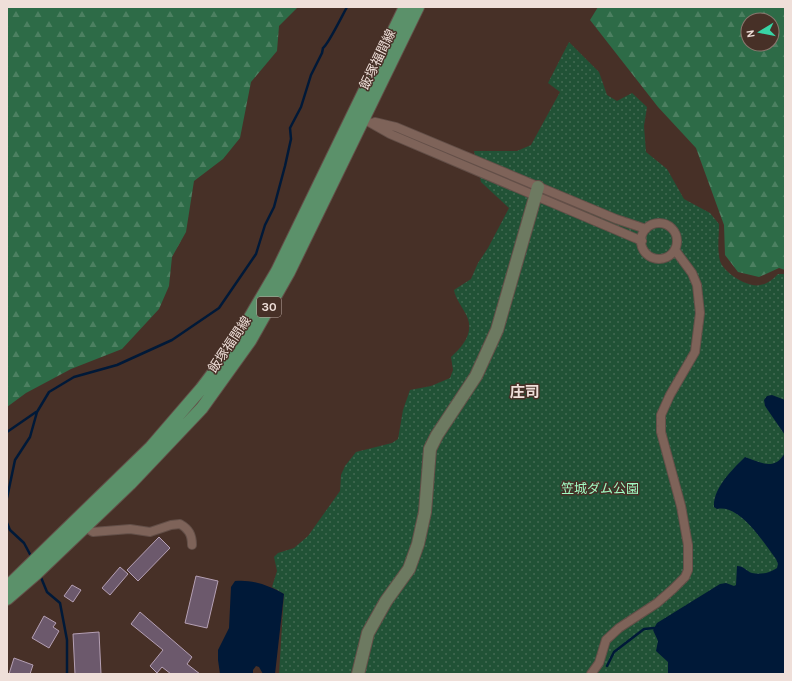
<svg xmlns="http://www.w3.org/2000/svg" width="792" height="681" font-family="Karla,'Noto Sans JP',sans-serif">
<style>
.forest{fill:url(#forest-firs);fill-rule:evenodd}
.park{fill:url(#park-dots)}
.water{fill:#001938}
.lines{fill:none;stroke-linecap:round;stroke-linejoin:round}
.stream{stroke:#001938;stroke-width:2.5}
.building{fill:#6c596c;stroke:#b5a0b4}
.street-casing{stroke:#634f48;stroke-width:10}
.secondary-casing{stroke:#634f48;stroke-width:14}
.primary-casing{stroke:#634f48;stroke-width:14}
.street{stroke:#7e6359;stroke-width:8}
.secondary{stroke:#6d7a61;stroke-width:12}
.primary{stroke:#5b916a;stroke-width:12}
.labels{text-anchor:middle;stroke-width:3;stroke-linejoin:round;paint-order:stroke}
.shield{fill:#473027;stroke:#bdaaa4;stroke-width:1}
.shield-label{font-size:12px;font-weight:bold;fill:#efdfd9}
.street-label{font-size:13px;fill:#efdfd9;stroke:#473027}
.park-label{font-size:13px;fill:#a1fbc2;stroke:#473027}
.quarter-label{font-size:15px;font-weight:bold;fill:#efdfd9;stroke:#473027}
</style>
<defs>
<pattern id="forest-firs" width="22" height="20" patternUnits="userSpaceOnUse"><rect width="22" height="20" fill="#2d6b47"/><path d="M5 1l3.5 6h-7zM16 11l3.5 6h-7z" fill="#4c8061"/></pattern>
<pattern id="park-dots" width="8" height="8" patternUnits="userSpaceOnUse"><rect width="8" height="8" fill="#215236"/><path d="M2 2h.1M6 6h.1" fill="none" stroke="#426a52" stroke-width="1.8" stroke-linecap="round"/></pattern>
</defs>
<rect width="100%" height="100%" fill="#473027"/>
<path class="forest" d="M7,7h291l-19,19 -2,25 -26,31 -11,56 -17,21 -29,22 -8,51 -14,25 -3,29 -10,23 -37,40 -51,20 -45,24 -19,14z
M598,7h187v263l-6,-2 -20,9 -21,-5 -13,-17 -1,-30 -28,-77 -38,-41 -68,-87zM748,20h24v24h-24z"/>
<path class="park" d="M569,42l30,30 8,23 10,6 15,-8 15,14 -3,19 2,26 21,17 17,30 26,14 9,11c0,13 -2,25 1,37 4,12 28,27 40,24 8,-1 13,-6 18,-11h7v400h-506l5,-80 -12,-7 5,-16 -3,-14 4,-4 16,-5 14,-12 32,-45 1,-16 4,-9 11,-14 36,-9 6,-4 5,-29 7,-20 21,-4 19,-8 3,-8 -2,-13c11,-10 22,-22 17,-38 -4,-11 -12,-18 -14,-29l17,-11 7,-16 10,-15 21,-40 -28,-26 -7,-31h43l14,-6 29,-53 -12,-9z"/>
<path class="water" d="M772,395l13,5v35l-20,-29 -1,-6 3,-4z
M785,453v221h-117v-12l-12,-11 2,-10 -5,-11 4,-7 63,-39 6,-1 8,3 2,-1 1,-19c7,0 9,5 15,7 8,2 18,0 25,-5l1,-4 -2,-5c-12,-16 -36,-55 -59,-50l-3,-2c-1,-19 18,-37 31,-50 17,6 29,14 40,-4z
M235,581c17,-2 35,5 49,13l-9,80h-12l-4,-7 -3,-1 -3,4v4h-33l-2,-14v-10l11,-22 2,-41z"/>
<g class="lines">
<path class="stream" d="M7,432l29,-20
M7,498l8,-38 15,-23 7,-25 12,-20 25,-15 43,-12 55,-25 47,-32 37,-54 9,-29 9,-18 11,-41 6,-27 -1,-11 11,-21 10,-32 11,-22 1,-5c5,-3 20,-34 24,-41
M7,523l3,7 14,13 8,15
M40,575l7,17 13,11 7,37v34
M607,666l7,-14 30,-23 10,-1"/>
</g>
<path class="building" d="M159,537l11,11 -32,33 -11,-11z
M120,567l8,7 -18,21 -8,-7z
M196,576l22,5 -11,47 -22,-5z
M72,585l9,5 -8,12 -9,-6z
M140,612l52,45 -5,7 13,10h-29l-9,-7 -5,6 -7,-7 13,-16 -32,-26z
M44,616l12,7 -3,4 6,4 -10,17 -17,-10z
M99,632l2,42h-26l-2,-40z
M14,658l19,7 -3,9h-21z"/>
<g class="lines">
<defs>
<path id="street" d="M360,117l30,17 252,107
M375,122l21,5 220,92 30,10
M641 241a18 18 0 1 1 36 0a18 18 0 1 1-36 0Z
M82,525l11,7 37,-3 20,3 21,-7 9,-1c9,5 12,11 12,21
M591,674l8,-11 7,-23 13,-12 38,-25 16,-14 12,-12 3,-7v-25l-7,-39 -20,-74v-17l9,-20 25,-43 5,-39 -3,-28 -5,-12 -17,-23"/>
<path id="secondary" d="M358,674l10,-41 18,-32 23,-32 9,-25 7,-32 5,-63 7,-14 39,-59 21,-46 41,-143"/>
<path id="primary" d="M7,587l144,-140 50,-58 31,-41 45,-77 128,-264
M7,599l29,-25 94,-90 72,-76 48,-67 39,-69 129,-265"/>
</defs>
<use href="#street" class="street-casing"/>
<use href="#secondary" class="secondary-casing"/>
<use href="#primary" class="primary-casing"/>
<use href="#street" class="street"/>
<use href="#secondary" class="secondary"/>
<use href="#primary" class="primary"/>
</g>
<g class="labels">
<rect class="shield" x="257" y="297" width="24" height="20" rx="3"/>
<g class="shield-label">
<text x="269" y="311">30</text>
</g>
<g class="street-label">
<text transform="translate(377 59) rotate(-64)" y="5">飯塚福間線</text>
<text transform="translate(229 344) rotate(-56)" y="5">飯塚福間線</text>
</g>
<g class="park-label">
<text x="600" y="493">笠城ダム公園</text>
</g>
<g class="quarter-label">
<text x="525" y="397">庄司</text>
</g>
</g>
<rect width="792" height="681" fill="none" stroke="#efdfd9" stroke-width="16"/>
<g transform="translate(760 32) rotate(260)"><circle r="19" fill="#473027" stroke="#8a766e"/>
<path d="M0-3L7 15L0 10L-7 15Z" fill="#38d4a5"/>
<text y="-6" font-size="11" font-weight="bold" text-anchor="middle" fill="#efdfd9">N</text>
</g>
</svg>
